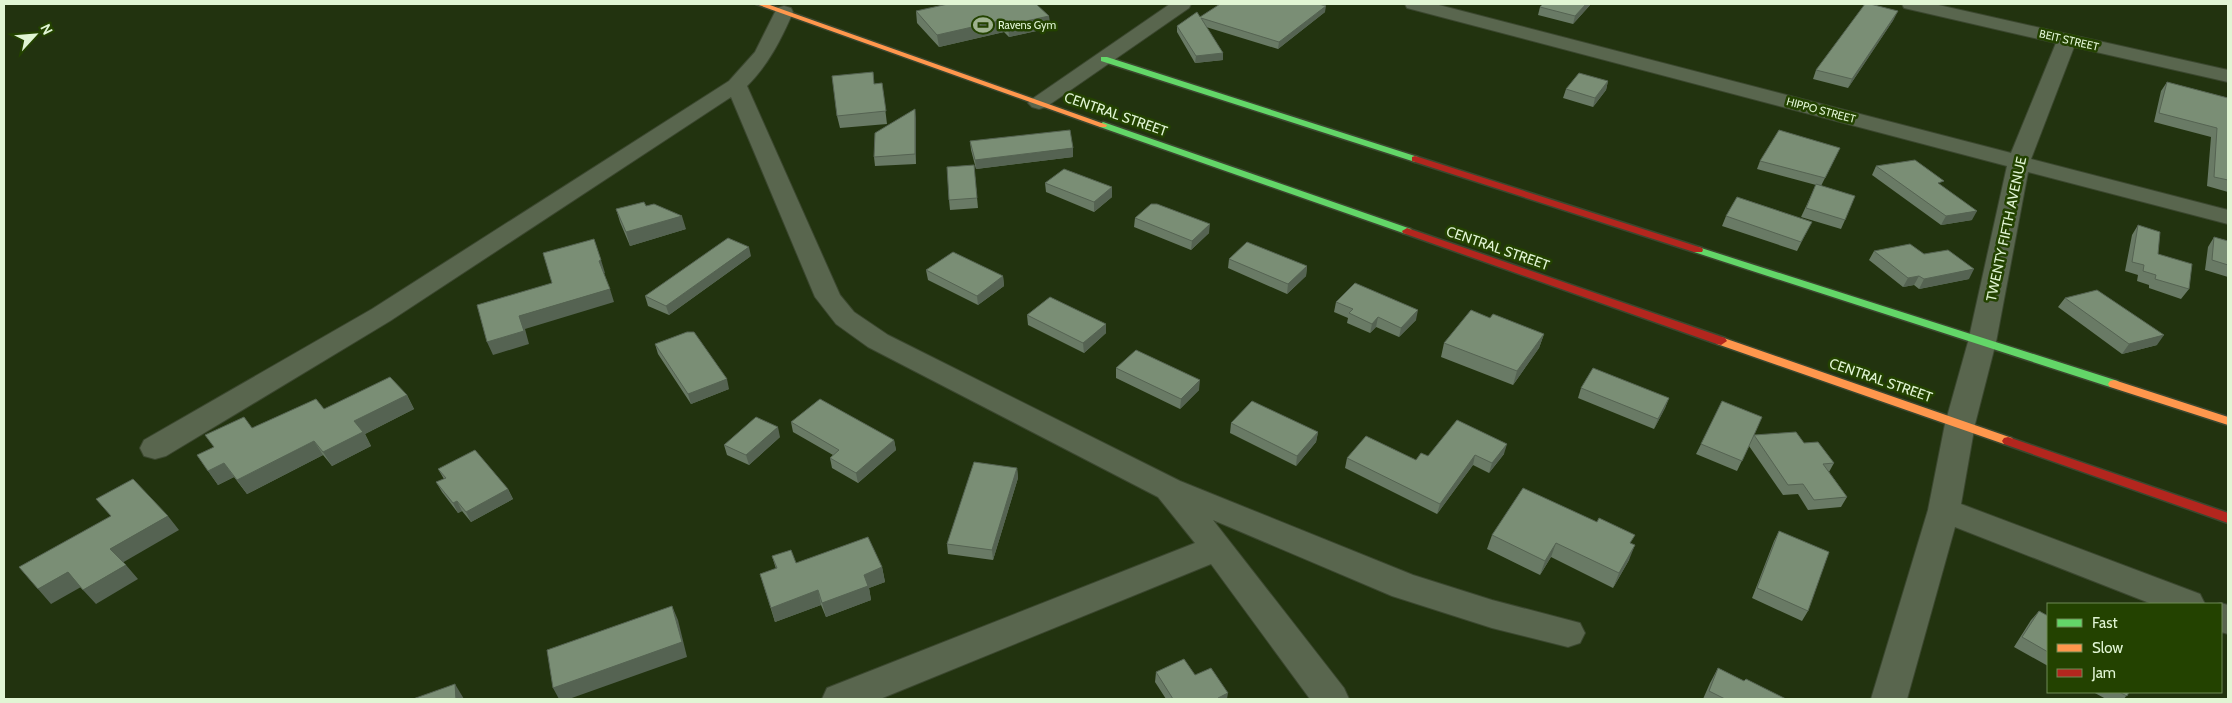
<svg xmlns="http://www.w3.org/2000/svg" width="2232" height="703" font-family="Cabin,sans-serif">
<style>
.lines{fill:none;stroke-linecap:round;stroke-linejoin:round}
.street-casing{stroke:#3b472f;stroke-width:2}
.fast-casing{stroke:#3b472f;stroke-width:3}
.slow-casing{stroke:#3b472f;stroke-width:3}
.jam-casing{stroke:#3b472f;stroke-width:3}
.street{fill:#59664e;fill-rule:evenodd}
.fast{fill:#63d668;fill-rule:evenodd}
.slow{fill:#ff974d;fill-rule:evenodd}
.jam{fill:#b3261e;fill-rule:evenodd}
.wall{fill:#697a65}
.shaded-wall{fill:#556352}
.building{fill:#7a8e75;stroke:#556352}
.labels{text-anchor:middle;stroke-width:5;stroke-linejoin:round;paint-order:stroke}
.far-poi-label{font-size:11px;fill:#e1f5d4;stroke:#234200;text-anchor:start}
.far-street-label{font-size:11px;fill:#e1f5d4;stroke:#234200}
.street-label{font-size:14px;fill:#e1f5d4;stroke:#234200}
</style>
<rect width="100%" height="100%" fill="#22330f"/>
<g class="lines">
<defs>
<path id="street" d="M1170,4h21l-2,4 -143,99 -7,2 -7,-2 -4,-4 4,-4z
M1405,4h30l576,149 45,-110 -152,-35 -2,-4h32l294,66v12l-154,-35 -43,112 197,51v14l-200,-52 -32,170 -21,82 -14,80 239,90 5,10h-53l-197,-77 -48,172h-36l57,-189 17,-86 23,-82 39,-176 -600,-158z
M784,6l7,2 2,4c-12,28 -25,53 -46,74l93,209 14,17 34,23 292,146 233,94 79,25 88,23 5,10 -5,10 -12,4 -76,-19 -100,-32 -179,-76 131,168 5,11h-39l-99,-135 -331,135h-58l5,-11 368,-145 -37,-46 -290,-150 -32,-23 -21,-27 -84,-200 -341,224 -224,135 -11,3 -11,-3 -4,-8 4,-8 228,-131 357,-228 26,-29 22,-44z
M2221,603l7,2v29l-7,-2v-28h-4z"/>
<path id="fast" d="M1101,57h6l311,100 2,2 -5,3 -3,-1 -311,-100z
M1103,122l308,107 1,2 -5,3 -4,-1 -303,-106 -1,-2z
M1698,247l420,134 2,3 -2,3h-8l-416,-135 -1,-2 1,-2z"/>
<path id="slow" d="M756,4h11l340,121 -1,2h-6z
M1721,337l291,101 2,3 -2,3h-8l-287,-100 -2,-3 2,-3z
M2114,380l114,37v8l-118,-38 -2,-3 2,-3z"/>
<path id="jam" d="M1415,156l287,92 1,2 -1,2h-8l-282,-91v-4z
M1407,228l318,110 2,3 -6,4 -4,-1 -314,-111 -1,-2z
M2008,437l220,76v10l-224,-79 -2,-3 2,-3z"/>
</defs>
<use href="#street" class="street-casing"/>
<use href="#fast" class="fast-casing"/>
<use href="#slow" class="slow-casing"/>
<use href="#jam" class="jam-casing"/>
<use href="#street" class="street"/>
<use href="#fast" class="fast"/>
<use href="#slow" class="slow"/>
<use href="#jam" class="jam"/>
</g>
<path class="wall" d="M1591,4l-18,20 -35,-9 2,-8z
M916,11l133,5 1,12 -41,9 -5,-5 -65,15 -22,-24z
M1325,12l-47,37 -72,-22 17,26v7l-28,3 -18,-31v-6l23,-9z
M1894,19l-46,69 -35,-9 3,-9z
M873,72l1,12 8,-1 5,41 -47,4 -3,-12z
M1608,81l-2,9 -13,17 -30,-9 3,-9z
M2167,82l61,16v94l-21,-6 4,-49 -57,-15 7,-31z
M916,118v46l-41,2 -1,-9z
M970,141l103,16 -97,12 -5,-19z
M1840,148l-19,38 24,34 -4,9 -40,-12 15,-32 -59,-16 3,-8z
M974,165l4,43 -28,2 -1,-10z
M1876,166l96,54 -31,5 -69,-50z
M1045,183l67,4v10l-18,15 -48,-20z
M646,206l40,23 -56,17 -10,-24 -4,-13z
M1726,216l81,15 -10,20 -75,-25z
M1135,218l74,15 -18,17 -57,-23z
M2138,225l20,29 31,35 -8,10 -32,-11v-3l-12,-4 1,-6 -13,-4 7,-36z
M2214,237l14,4v36l-23,-7 3,-23z
M1874,251l50,3 45,25 -50,10 -5,-4 -11,2 -34,-27z
M751,256l-82,59 -21,-9 -3,-10z
M1229,259l78,7 -1,10 -19,18 -59,-26z
M926,270l77,6 1,10 -26,19 -50,-25z
M2065,298l92,47 -35,9 -64,-47z
M1336,302l80,18 -17,17 -23,-10 -6,6 -23,-10 1,-5 -14,-6z
M1027,315l79,18 -22,20 -56,-28z
M1490,318l54,16 -5,14 -26,37 -72,-28 3,-14z
M655,344l74,45 -38,15 -33,-50z
M1116,368l83,22 -19,19 -64,-31z
M1581,388l88,10 -4,10 -11,21 -76,-31z
M407,395l7,14 -49,25 6,12 -39,20 -9,-11 -76,39 -13,-17 -16,8 -21,-30 127,-46z
M791,422l103,18 2,10 -38,33 -26,-15 -2,-10 3,-3 -40,-23z
M1231,423l87,9 -2,10 -20,24 -66,-33z
M1754,435l50,8 30,20 -5,9 18,25 -6,10 -33,3 -10,-16 -15,1 -34,-49 -12,25 -41,-17 5,-10z
M780,437l-31,28 -22,-10 -3,-10z
M1504,454l-15,19 -16,-8 -36,49 -92,-46 2,-10 69,2 12,-4z
M1017,468l1,10 -25,82 -45,-6 -1,-10z
M438,469l70,20 5,10 -42,23 -9,-11 -4,2 -16,-21 -6,-10 8,-3z
M1779,531l29,80 -6,10 -50,-23 22,-57z
M1492,535l139,9 -2,16 -16,28 -62,-31 -11,18 -53,-26z
M772,556l24,7 86,4 3,15 -16,6 2,12 -45,17 -5,-12 -46,17 -15,-48 16,-5z
M2039,611l9,5v50l-34,-19 17,-27z
M1718,668l26,13 42,18h-83l7,-16z
M1156,672l39,3 32,24h-61l-11,-17z
M2093,692h36l-5,7h-18z"/>
<path class="shaded-wall" d="M1586,4h5l-18,20 2,-8z
M1326,6l-1,6 -47,37 1,-7z
M1898,11l-4,8 -46,69 4,-9z
M1049,16l1,12 -41,9 -1,-12z
M1003,20l1,12 -65,15 -2,-12z
M1223,53v7l-28,3 1,-7z
M1608,81l-2,9 -13,17 2,-9z
M915,109l1,9v46l-1,-10z
M1073,148v9l-97,12 -1,-9z
M1112,187v10l-18,15v-10z
M1977,211l-5,9 -31,5 5,-9z
M682,216l4,13 -56,17 -4,-14z
M1210,224l-1,9 -18,17 1,-9z
M749,247l2,9 -82,59 -3,-9z
M601,260l4,13 -2,1 -4,-13z
M1307,266l-1,10 -19,18 1,-10z
M1974,269l-5,10 -50,10 5,-10z
M1003,276l1,10 -26,19 -1,-9z
M1919,276l-5,9 -11,2 5,-9z
M610,289l4,13 -89,27 4,15 -36,11 -6,-13 32,-26z
M1418,310l-2,10 -17,17 2,-9z
M1378,317l-2,10 -6,6 2,-9z
M1106,324v9l-22,20 -1,-10z
M1544,334l-5,14 -26,37 4,-14z
M2164,335l-7,10 -35,9 7,-10z
M727,379l2,10 -38,15 -3,-10z
M1200,380l-1,10 -19,19 1,-10z
M407,395l7,14 -49,25 6,12 -39,20 -9,-14 31,-31z
M1669,398l-4,10 -11,21 4,-10z
M778,427l2,10 -31,28 -3,-10z
M1318,432l-2,10 -20,24 1,-10z
M894,440l2,10 -38,33 -2,-10z
M314,441l9,14 -76,39 -10,-14z
M1507,444l-3,10 -15,19 3,-10z
M1475,455l-2,10 -36,49 3,-10z
M224,463l10,14 -16,8 -10,-14z
M1017,468l1,10 -25,82 -1,-10z
M508,489l5,10 -42,23 -5,-10z
M457,501l5,10 -4,2 -5,-10z
M168,516l11,14 -57,33 -12,-14z
M1556,543l-5,14 -11,18 5,-14z
M1635,545l-6,15 -16,28 6,-15z
M126,565l12,14 -42,25 -13,-14z
M882,567l3,15 -16,6 2,12 -45,17 -4,-14 42,-28z
M68,572l13,15 -30,17 -13,-15z
M818,590l3,15 -46,17 -4,-14z
M672,606l6,14 9,37 -118,42h-10l-6,-11z
M455,684l9,15h-8z
M1228,693l-1,6h-9v-1z"/>
<path class="building" d="M948,4h88l13,12 -41,9 -5,-5 -66,15 -21,-24z
M1220,4h98l8,2 -47,36 -78,-24 22,35 -27,3 -19,-30 20,-14 3,5z
M1543,4h43l-11,12 -35,-9z
M1865,4h5l28,7 -46,68 -36,-9z
M873,72l1,12 8,-1 4,28 -49,5 -5,-40z
M1579,73l29,8 -13,17 -29,-9z
M2167,82l61,16v82l-14,-3 3,-49 -58,-15z
M915,109v45l-41,3 1,-24z
M1070,130l3,18 -98,12 -5,-19z
M1779,130l61,18 -15,30 -65,-17z
M1915,160l29,21 -6,2 39,28 -31,5 -70,-50z
M974,165l3,33 -28,2 -2,-33z
M1064,169l48,18 -18,15 -49,-19z
M1816,184l39,12 -10,24 -39,-12z
M1737,197l75,25 -11,20 -75,-26z
M644,202l2,4 8,-2 28,12 -56,16 -10,-23z
M1151,204h6l53,20 -18,17 -57,-23z
M2138,225l22,7 -2,22 34,10 -3,25 -34,-10 1,-4 -13,-4 1,-6 -12,-3z
M2214,237l14,4v24l-16,-5z
M728,238l21,9 -83,59 -21,-10z
M594,239l7,21 -2,1 11,28 -91,27 5,15 -37,11 -10,-37 75,-22 -9,-30z
M1247,242l60,24 -19,18 -59,-25z
M1910,244l14,10 24,-4 26,19 -50,10 -5,-3 -11,2 -34,-27z
M953,252l50,24 -26,20 -51,-26z
M1355,283l63,27 -17,18 -23,-11 -6,7 -23,-11 4,-4 -17,-7z
M2097,290l67,45 -35,9 -64,-46z
M1050,297l56,27 -23,19 -56,-28z
M1471,310l19,8 3,-4 51,20 -27,37 -73,-28z
M687,332h7l33,47 -39,15 -33,-50z
M1136,350l64,30 -19,19 -65,-31z
M1593,368l76,30 -11,21 -77,-31z
M390,377l17,18 -53,26 9,11 -40,20 -9,-11 -77,39 -13,-17 -16,8 -11,-16 17,-8 -9,-12 39,-18 8,11 64,-29 8,10z
M820,399l74,41 -38,33 -26,-15 9,-8 -48,-28z
M1252,401l66,31 -21,24 -66,-33z
M1722,401l40,16 -8,18 42,-3 8,11 14,-1 16,21 -11,1 24,33 -33,3 -11,-16 -15,1 -34,-50 -12,26 -41,-17z
M756,417l22,10 -32,28 -22,-10z
M1457,420l50,24 -15,19 -17,-8 -35,49 -93,-46 19,-22 50,24 5,-7 7,3z
M475,450l33,39 -42,23 -9,-11 -4,2 -17,-21 10,-4 -8,-9z
M974,462l43,6 -25,82 -45,-6z
M133,479l35,37 -58,33 16,16 -43,25 -15,-18 -30,17 -19,-22 92,-51 -15,-17z
M1523,488l74,34 2,-4 36,17 -5,8 5,2 -16,28 -63,-30 -11,18 -53,-26z
M1779,531l50,21 -21,59 -51,-23z
M868,537l14,30 -18,8 4,11 -46,17 -4,-13 -47,18 -11,-34 17,-6 -5,-12 19,-6 5,13z
M672,606l10,36 -129,46 -6,-38z
M2039,611l9,5v36l-26,-15z
M1184,659l11,16 16,-7 17,25 -10,5 1,1h-46l-17,-27z
M1718,668l26,13 2,-2 40,20h-61l-16,-8z
M455,684l1,15h-43z
M2119,692h10l-2,4z"/>
<defs>
<symbol id="stadium-bare" viewBox="-9 -9 18 18"><path d="M0-5a6.5 5 0 1 0 0 10a6.5 5 0 1 0 0-10ZM-3.5-1.8h7v3.6h-7Z" fill="#9eb18f" stroke="#234200" stroke-width="2.5" paint-order="stroke"/></symbol>
</defs>
<g fill-rule="evenodd">
<use href="#stadium-bare" x="969" y="11" width="28" height="28"/>
</g>
<g class="labels">
<g class="far-poi-label">
<text x="998" y="29">Ravens Gym</text>
</g>
<g class="far-street-label">
<text transform="translate(2069 40) rotate(13)" y="4">BEIT STREET</text>
<text transform="translate(1821 110) rotate(15)" y="4">HIPPO STREET</text>
</g>
<g class="street-label">
<text transform="translate(1116 114) rotate(19)" y="5">CENTRAL STREET</text>
<text transform="translate(2006 229) rotate(-78)" y="5">TWENTY FIFTH AVENUE</text>
<text transform="translate(1498 248) rotate(19)" y="5">CENTRAL STREET</text>
<text transform="translate(1881 380) rotate(19)" y="5">CENTRAL STREET</text>
</g>
</g>
<rect width="2232" height="703" fill="none" stroke="#e1f5d4" stroke-width="10"/>
<rect x="2047" y="603" width="175" height="90" fill="#234200" stroke="#6f8a55"/>
<rect x="2057" y="619" width="25" height="8" fill="#63d668" stroke="#6f8a55"/>
<text x="2092" y="628" font-size="15" fill="#e1f5d4">Fast</text>
<rect x="2057" y="644" width="25" height="8" fill="#ff974d" stroke="#6f8a55"/>
<text x="2092" y="653" font-size="15" fill="#e1f5d4">Slow</text>
<rect x="2057" y="669" width="25" height="8" fill="#b3261e" stroke="#6f8a55"/>
<text x="2092" y="678" font-size="15" fill="#e1f5d4">Jam</text>
<g transform="translate(35 35) rotate(64)" stroke="#234200" stroke-width="4" paint-order="stroke">
<path d="M0-4L9 19L0 12L-9 19Z" fill="#e1f5d4"/>
<text y="-8" font-size="14" font-weight="bold" text-anchor="middle" fill="#e1f5d4">N</text>
</g>
</svg>
